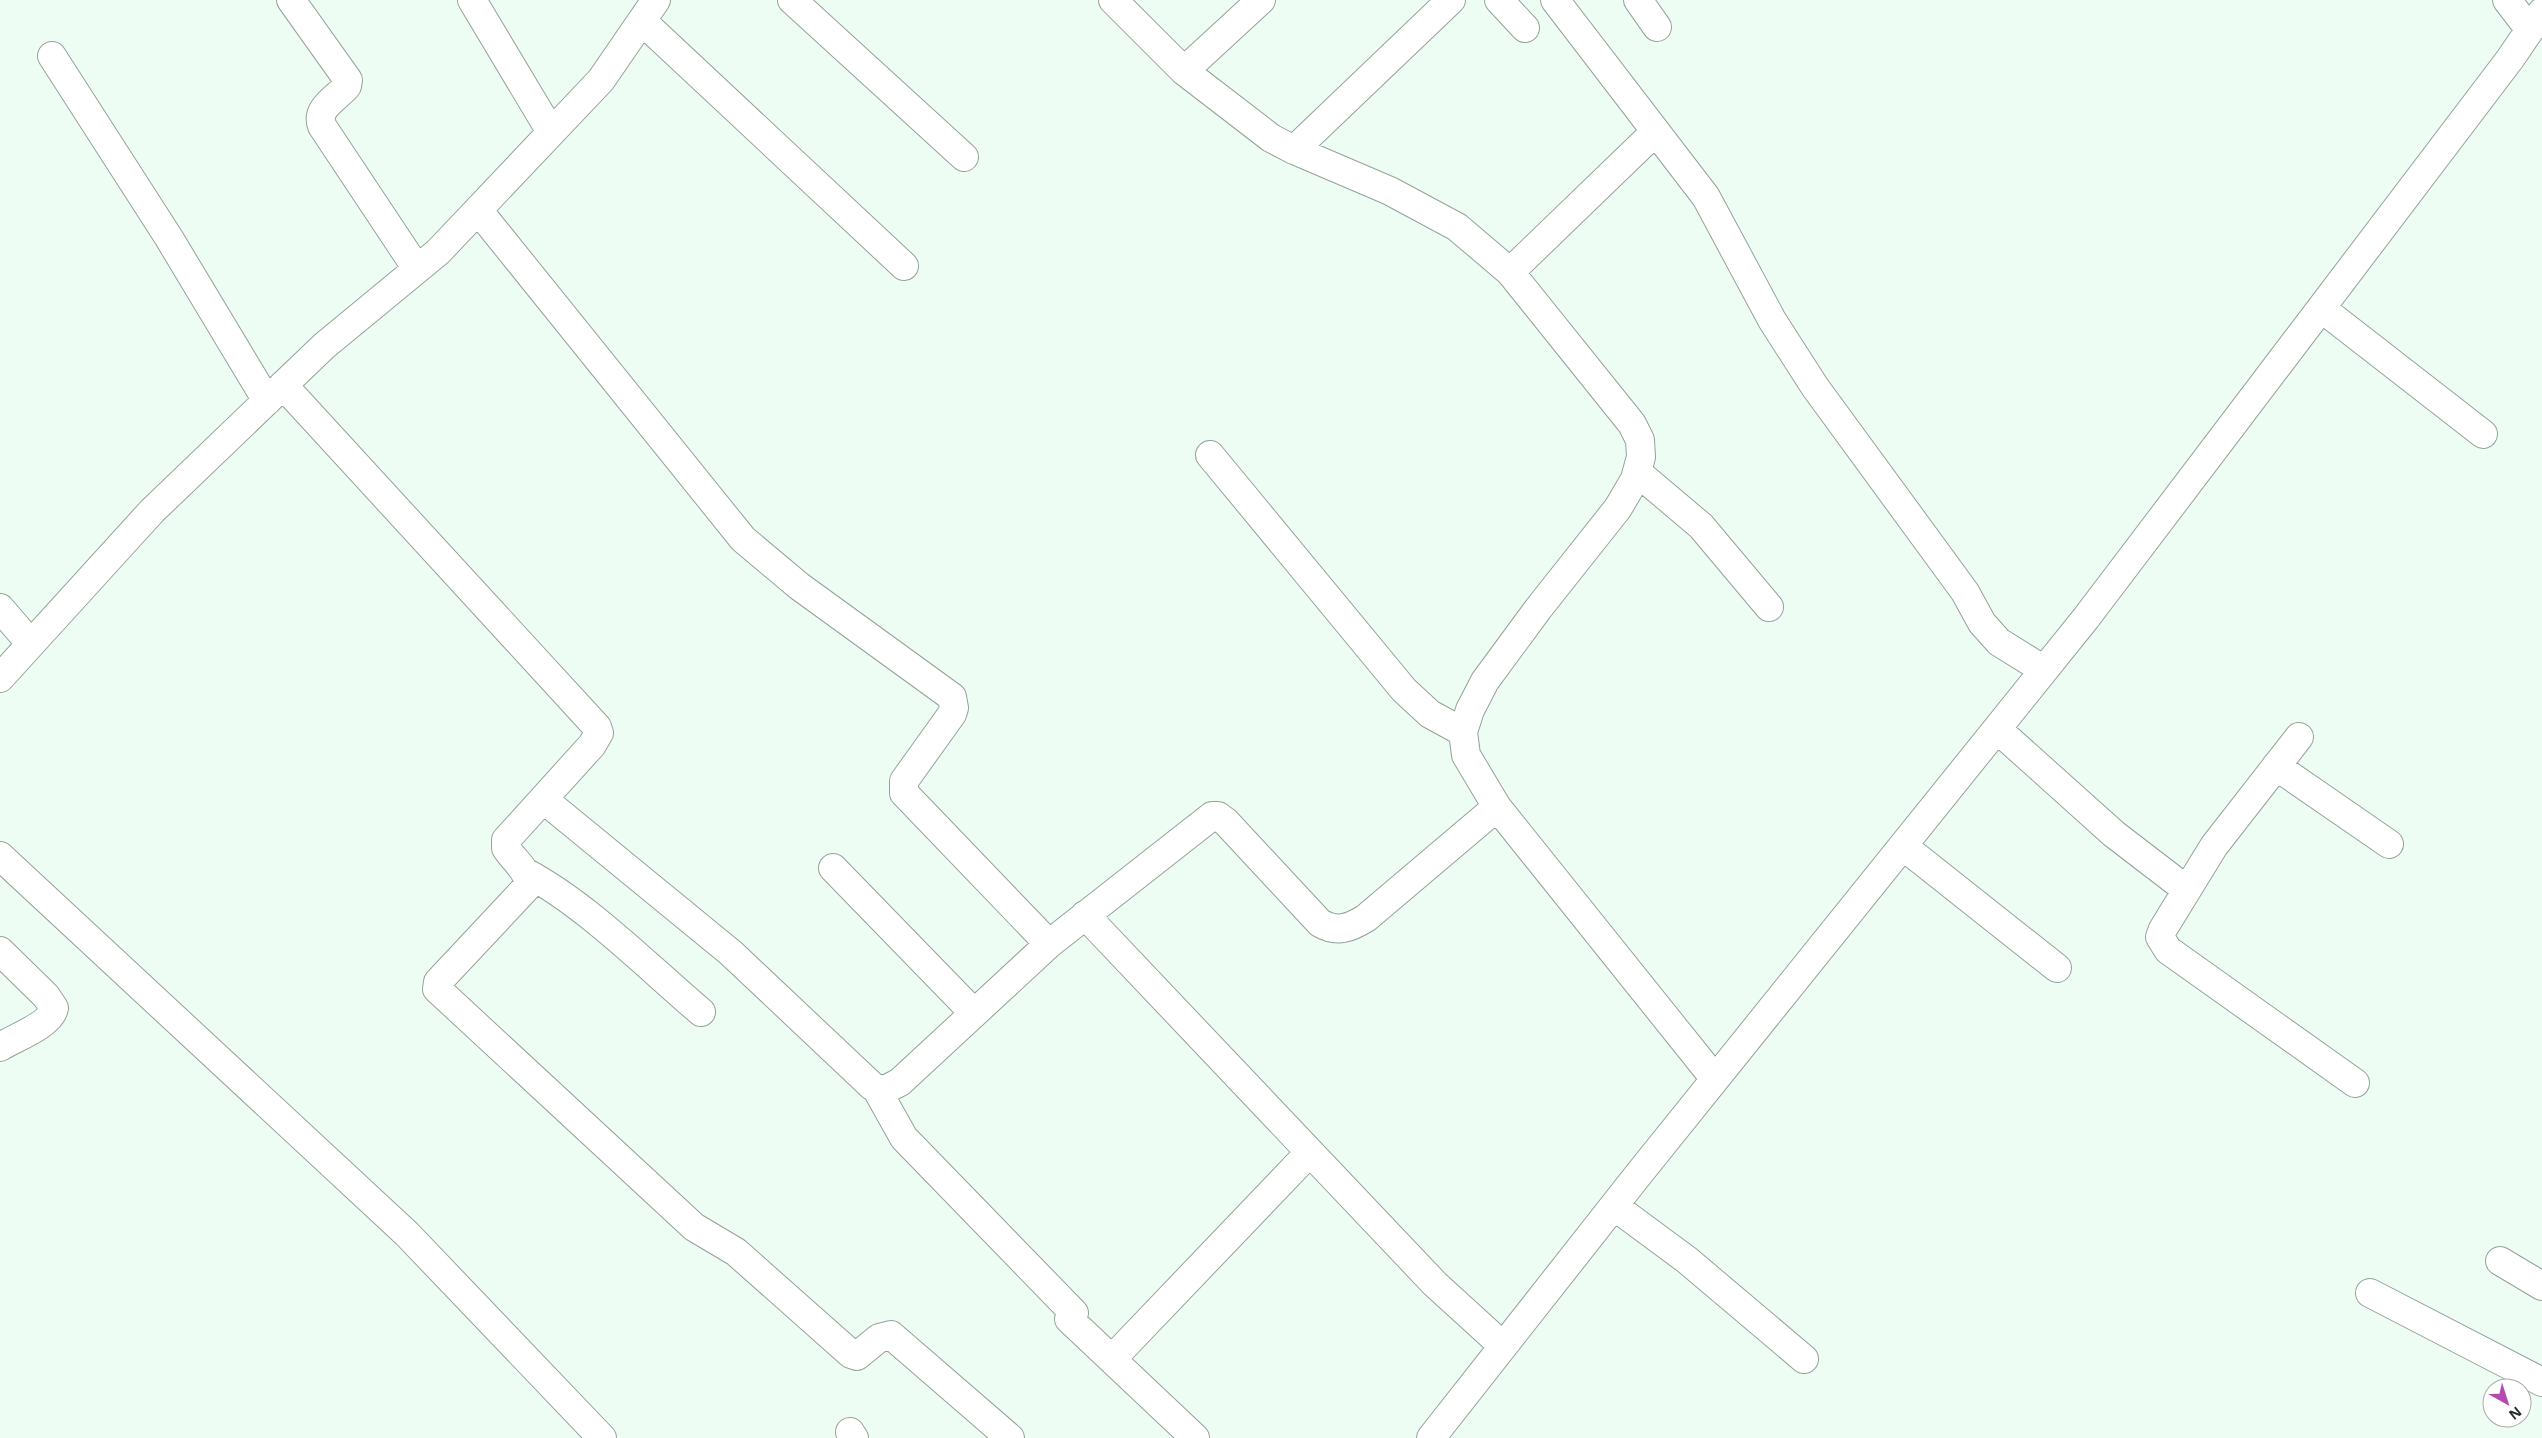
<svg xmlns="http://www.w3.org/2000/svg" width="2542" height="1438" font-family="'Noto Sans',sans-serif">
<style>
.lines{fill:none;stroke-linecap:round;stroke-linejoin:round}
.minor-casing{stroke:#94a299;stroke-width:30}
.minor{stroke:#fff;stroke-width:28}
</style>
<rect width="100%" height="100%" fill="#eefdf4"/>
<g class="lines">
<defs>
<path id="minor" d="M291,0l57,80 -1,6c-10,12 -32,22 -25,40l95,143
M472,0l79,132
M792,0l172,157
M1113,0l71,71 87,67 23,12 96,41 67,36 53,45 122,152 8,16 1,17 -6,22 -17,29 -80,101 -53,72 -15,29 -7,22 3,23 31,52 218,272
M1499,0l26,28
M1555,0l151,197 66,123 43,67 150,205 17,31 17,19 45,28
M1638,0l19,27
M2507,0l23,30
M642,21l262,245
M52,56l117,182 98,163
M1184,71l77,-71
M1294,150l157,-150
M478,210l265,329 56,47 153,111 2,11 -2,6 -48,67v12l145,151
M1510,272l145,-140
M2321,308l162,126
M283,385l314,342 2,6 -7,12 -86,95v8c7,12 24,23 22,38l-90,96 -1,7 257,238 42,25 115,102 6,2 22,-18 12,-3 119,103
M1210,455l194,235 26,24 33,18
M1637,472l64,54 68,81
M0,608l31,36
M0,678l152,-167 172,-165 114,-94 163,-172 55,-80
M1997,729l117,105 73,56
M2299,737l-85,109 -51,83 -3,8 8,13 187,133
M2276,766l113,78
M543,799l188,154 141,133 11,5 17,-9 149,-138 163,-128h6l8,6 94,101c17,10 30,5 46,-5l131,-111
M1903,846l154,122
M0,856l407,378 195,204
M833,868l141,145
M525,872c62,33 122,94 176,140
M1085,915l350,369 68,62
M0,951l46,45 8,12c-3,17 -40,30 -54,39
M877,1090l27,48 170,175
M1614,1206l73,54 117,99
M2500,1261l42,25
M2370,1293l172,89
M1069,1319l126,119
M1112,1359l197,-206
M850,1432l4,6
M1431,1438l207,-263 448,-557 424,-559 32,-47"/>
</defs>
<use href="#minor" class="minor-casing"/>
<use href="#minor" class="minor"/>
</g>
<g transform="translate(2507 1403) rotate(141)"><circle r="24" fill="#ffffff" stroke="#a9abaa"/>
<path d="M0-4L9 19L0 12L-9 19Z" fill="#b34baf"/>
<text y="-8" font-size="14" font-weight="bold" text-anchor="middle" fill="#282e2a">N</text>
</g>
</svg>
